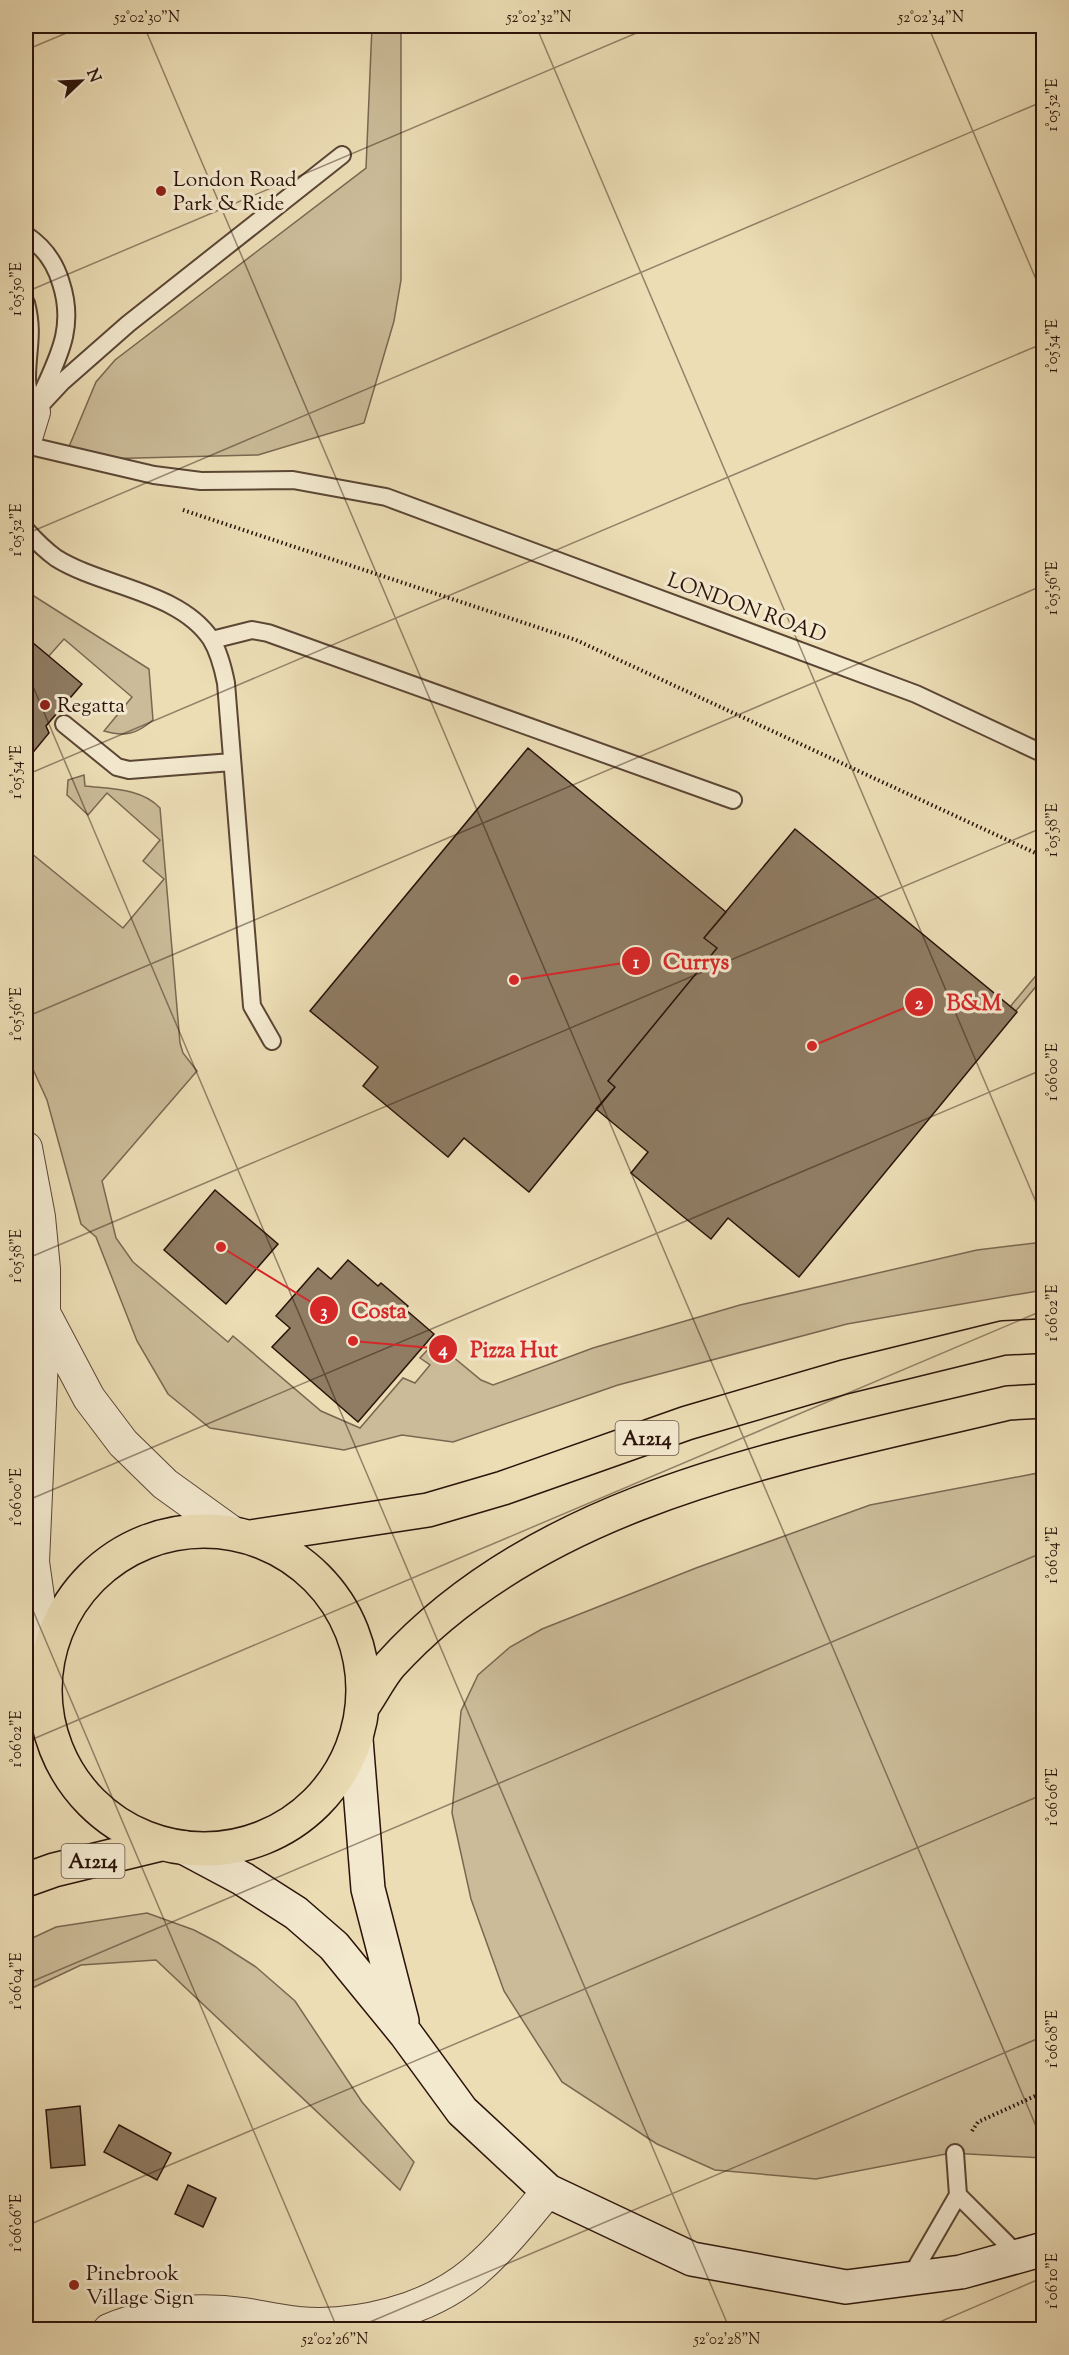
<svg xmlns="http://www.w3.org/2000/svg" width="1069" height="2355" font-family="'Sorts Mill Goudy',serif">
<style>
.green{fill:#cbbb98;stroke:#7b6751;stroke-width:1.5}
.building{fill:#8f7c63;stroke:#2b130a;stroke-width:1.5}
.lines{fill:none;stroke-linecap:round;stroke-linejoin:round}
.lane-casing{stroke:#5b4635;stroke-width:20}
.street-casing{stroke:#5b4635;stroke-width:34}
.secondary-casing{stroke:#2b130a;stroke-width:36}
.primary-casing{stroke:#2b130a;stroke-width:36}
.path{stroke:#2b130a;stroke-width:4;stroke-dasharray:1.5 3;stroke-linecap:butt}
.lane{stroke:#f3e9cf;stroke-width:16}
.street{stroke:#f3e9cf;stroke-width:32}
.secondary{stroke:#f3e9cf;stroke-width:33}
.primary{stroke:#ecddb5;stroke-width:33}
.ticks{fill:none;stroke:#2b130a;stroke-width:1.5;stroke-opacity:0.45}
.poi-dot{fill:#8f2418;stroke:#f3e9cf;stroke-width:2}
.labels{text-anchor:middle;stroke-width:6;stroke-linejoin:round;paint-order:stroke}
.shield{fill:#f3e9cf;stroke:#675345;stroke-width:1.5}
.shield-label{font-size:20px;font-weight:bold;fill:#2b130a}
.poi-label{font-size:21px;fill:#2b130a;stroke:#f3e9cf;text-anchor:start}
.street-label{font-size:21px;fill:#2b130a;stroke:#f3e9cf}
.leader{fill:none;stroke:#d62828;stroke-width:2}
.callout-dot{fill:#d62828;stroke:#f3e9cf;stroke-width:2}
.mark-label{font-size:18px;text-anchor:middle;font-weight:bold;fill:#fff}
.callout-label{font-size:22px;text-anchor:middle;font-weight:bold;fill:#d62828;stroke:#f3e9cf;stroke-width:6;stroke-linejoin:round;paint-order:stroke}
.neatline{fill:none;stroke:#2b130a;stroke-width:2}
.ticks-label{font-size:15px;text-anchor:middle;fill:#2b130a}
</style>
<rect width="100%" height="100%" fill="#ecddb5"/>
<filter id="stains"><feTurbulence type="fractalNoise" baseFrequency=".00333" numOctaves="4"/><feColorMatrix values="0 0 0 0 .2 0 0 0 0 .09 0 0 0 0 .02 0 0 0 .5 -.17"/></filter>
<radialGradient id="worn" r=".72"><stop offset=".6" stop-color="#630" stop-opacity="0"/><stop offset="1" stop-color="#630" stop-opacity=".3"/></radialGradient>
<path class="green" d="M372,26h29v254l-7,41 -30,102 -106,32 -161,4 -29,-10 28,-67 19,-22 251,-192z
M26,591l123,78 4,51c-16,14 -28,17 -49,11l28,-34 -68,-58 -25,28 -13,-11z
M84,775l1,11c25,3 57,2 75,22l20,235 3,10 14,18 -95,110 14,57 17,24 95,80 5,-6 88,75 39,17 43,-50 12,5 15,-18 -10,-7 15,-16 46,38 12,5 100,-37 147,-43 237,-55 66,-8v48l-196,34 -229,61 -165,57 -51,-7 -58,15 -134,-22 -42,-34 -31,-53 -41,-104 -15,-13 -34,-124 -21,-46v-205l97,79 41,-49 -21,-18 17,-21 -53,-47 -19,22 -21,-20 1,-15z
M1043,967v11l-52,63 -1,-10z
M1043,1472v686l-92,-5 -135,26 -101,-9 -58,-26 -95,-62 -58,-91 -33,-92 -19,-86 9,-102 17,-36 32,-28 32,-18 154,-61 174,-63z
M147,1913l47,17 23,12 39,25 39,34 67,101 52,60 -14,28 -244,-230 -75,5 -55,26v-50l30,-14z"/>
<path class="building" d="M26,637l56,47 -36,42 3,7 -23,28z
M528,748l198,164 -22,26 13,10 -109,133 7,6 -86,105 -65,-54 -16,19 -85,-71 15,-19 -68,-56z
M795,829l222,183 -218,265 -71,-59 -17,21 -31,-25 -49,-41 17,-21 -52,-43 19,-22 -7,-6 109,-133 -13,-10z
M215,1190l63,54 -52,60 -62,-54z
M348,1260l30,26 3,-3 27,23 -3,3 29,25 -76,88 -86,-75 18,-19 -14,-12 42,-48 13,11z
M80,2106l5,59 -34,3 -5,-58z
M119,2125l52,28 -14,27 -53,-28z
M26,2129h2l4,54 -6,1z
M188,2185l28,13 -13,29 -28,-13z
M644,2323l42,7h-42z"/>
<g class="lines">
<defs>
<path id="lane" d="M26,235c18,12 29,27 35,48 15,46 -4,76 -22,117
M26,303c8,31 1,46 1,76 0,11 5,23 7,33
M34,412l28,-30 66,-58 214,-169
M26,445l128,30 47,6 92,-1 93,17 530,197 128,60
M26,530c9,10 19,20 30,28 46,29 123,33 155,81 8,13 12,29 15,44l26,323 20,35
M212,640l40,-10 16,3 465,167
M64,724l53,43 12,3 103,-8
M955,2153l3,42
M910,2278l48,-83 61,61"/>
<path id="street" d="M26,438l8,-26
M26,1148l13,69 5,52v44l-11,249 14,99
M44,1313l45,85 34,45 42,41 68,49
M109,2330c42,-18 89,-22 135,-16 18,3 36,7 54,9 59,5 130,-12 176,-51 28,-24 51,-53 74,-81"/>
<path id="secondary" d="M356,1739l12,150 34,132
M185,1848l58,31 53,34 38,33 71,87 57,78 86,80 144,68 154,28 115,-15 83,-23"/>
<path id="primary" d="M45 1690a159 159 0 1 1 318 0a159 159 0 1 1-318 0Z
M250,1537l178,-27 75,-22 184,-65 157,-46 159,-39 41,-2
M363,1706c9,-13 17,-29 27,-41 155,-171 404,-210 618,-262l36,-2
M26,1880l28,-10 107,-26"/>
</defs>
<use href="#lane" class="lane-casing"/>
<use href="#street" class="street-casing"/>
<use href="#secondary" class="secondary-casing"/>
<use href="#primary" class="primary-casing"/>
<path class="path" d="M183,510l393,130 468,217
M26,1776v2
M972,2131l6,-9 66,-30"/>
<use href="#lane" class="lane"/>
<use href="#street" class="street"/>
<use href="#secondary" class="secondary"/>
<use href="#primary" class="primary"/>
</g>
<path class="ticks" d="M144,26l900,2119M536,26l508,1195M928,26l116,272M26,50l57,-24M26,292l627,-266M26,534l1018,-433M26,670l704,1660M26,775l1018,-432M26,1017l1018,-432M26,1259l1018,-432M26,1501l1018,-432M26,1594l312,736M26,1742l1018,-432M26,1984l1018,-432M26,2226l1018,-432M351,2330l693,-294M921,2330l123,-53"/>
<g class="poi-dot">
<circle cx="161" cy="191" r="6"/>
<circle cx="45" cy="705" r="6"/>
<circle cx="74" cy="2285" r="6"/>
</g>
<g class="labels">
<g class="shield">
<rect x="615.5" y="1421" width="63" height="34" rx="4.5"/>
<rect x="61.5" y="1844" width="63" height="34" rx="4.5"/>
</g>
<g class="shield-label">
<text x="647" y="1445">A1214</text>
<text x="93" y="1868">A1214</text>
</g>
<g class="poi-label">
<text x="173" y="186">London Road<tspan x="173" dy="24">Park &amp; Ride</tspan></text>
<text x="57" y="712">Regatta</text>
<text x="86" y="2280">Pinebrook<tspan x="86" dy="24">Village Sign</tspan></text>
</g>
<g class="street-label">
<text transform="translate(747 607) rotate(20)" y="7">LONDON ROAD</text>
</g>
</g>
<path class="leader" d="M514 980L636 961M812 1046L919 1002M221 1247L324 1310M353 1341L443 1349"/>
<g class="callout-dot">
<circle cx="514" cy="980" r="6"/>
<circle cx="812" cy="1046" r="6"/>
<circle cx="221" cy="1247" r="6"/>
<circle cx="353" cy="1341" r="6"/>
<circle cx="636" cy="961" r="15"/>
<circle cx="919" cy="1002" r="15"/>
<circle cx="324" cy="1310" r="15"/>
<circle cx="443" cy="1349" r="15"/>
</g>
<g class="mark-label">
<text x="636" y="968">1</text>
<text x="919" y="1009">2</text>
<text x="324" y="1317">3</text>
<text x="443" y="1355">4</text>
</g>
<g class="callout-label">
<text x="696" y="969">Currys</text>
<text x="974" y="1010">B&amp;M</text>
<text x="379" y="1318">Costa</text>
<text x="514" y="1357">Pizza Hut</text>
</g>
<rect width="1069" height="2355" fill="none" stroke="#ecddb5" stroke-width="66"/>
<g transform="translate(81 81) rotate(67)" stroke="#f3e9cf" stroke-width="4.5" paint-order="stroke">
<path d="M0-4.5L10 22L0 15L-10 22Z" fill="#2b130a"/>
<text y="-9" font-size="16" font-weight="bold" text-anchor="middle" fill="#2b130a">N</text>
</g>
<rect x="33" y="33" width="1003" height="2289" class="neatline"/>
<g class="ticks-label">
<text x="147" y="22">52°02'30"N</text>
<text x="539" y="22">52°02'32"N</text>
<text x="931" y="22">52°02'34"N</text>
<text transform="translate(1052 105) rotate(-90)" y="5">1°05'52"E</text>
<text transform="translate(16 289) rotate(-90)" y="5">1°05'50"E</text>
<text transform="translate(1052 346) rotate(-90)" y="5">1°05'54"E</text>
<text transform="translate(16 530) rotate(-90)" y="5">1°05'52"E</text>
<text transform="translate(1052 588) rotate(-90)" y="5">1°05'56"E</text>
<text transform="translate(16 772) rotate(-90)" y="5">1°05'54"E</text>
<text transform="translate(1052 830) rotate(-90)" y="5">1°05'58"E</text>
<text transform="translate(16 1014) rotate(-90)" y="5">1°05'56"E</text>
<text transform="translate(1052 1072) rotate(-90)" y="5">1°06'00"E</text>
<text transform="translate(16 1256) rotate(-90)" y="5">1°05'58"E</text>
<text transform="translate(1052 1313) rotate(-90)" y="5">1°06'02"E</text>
<text transform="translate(16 1497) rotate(-90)" y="5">1°06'00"E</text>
<text transform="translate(1052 1555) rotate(-90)" y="5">1°06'04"E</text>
<text transform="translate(16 1739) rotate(-90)" y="5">1°06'02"E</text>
<text transform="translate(1052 1797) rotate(-90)" y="5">1°06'06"E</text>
<text transform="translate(16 1981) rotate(-90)" y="5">1°06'04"E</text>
<text transform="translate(1052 2039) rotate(-90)" y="5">1°06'08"E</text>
<text transform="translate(16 2223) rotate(-90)" y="5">1°06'06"E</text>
<text transform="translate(1052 2281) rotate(-90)" y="5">1°06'10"E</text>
<text x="335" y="2344">52°02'26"N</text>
<text x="727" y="2344">52°02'28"N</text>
</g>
<rect width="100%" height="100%" filter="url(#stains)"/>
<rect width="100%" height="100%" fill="url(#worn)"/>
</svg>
